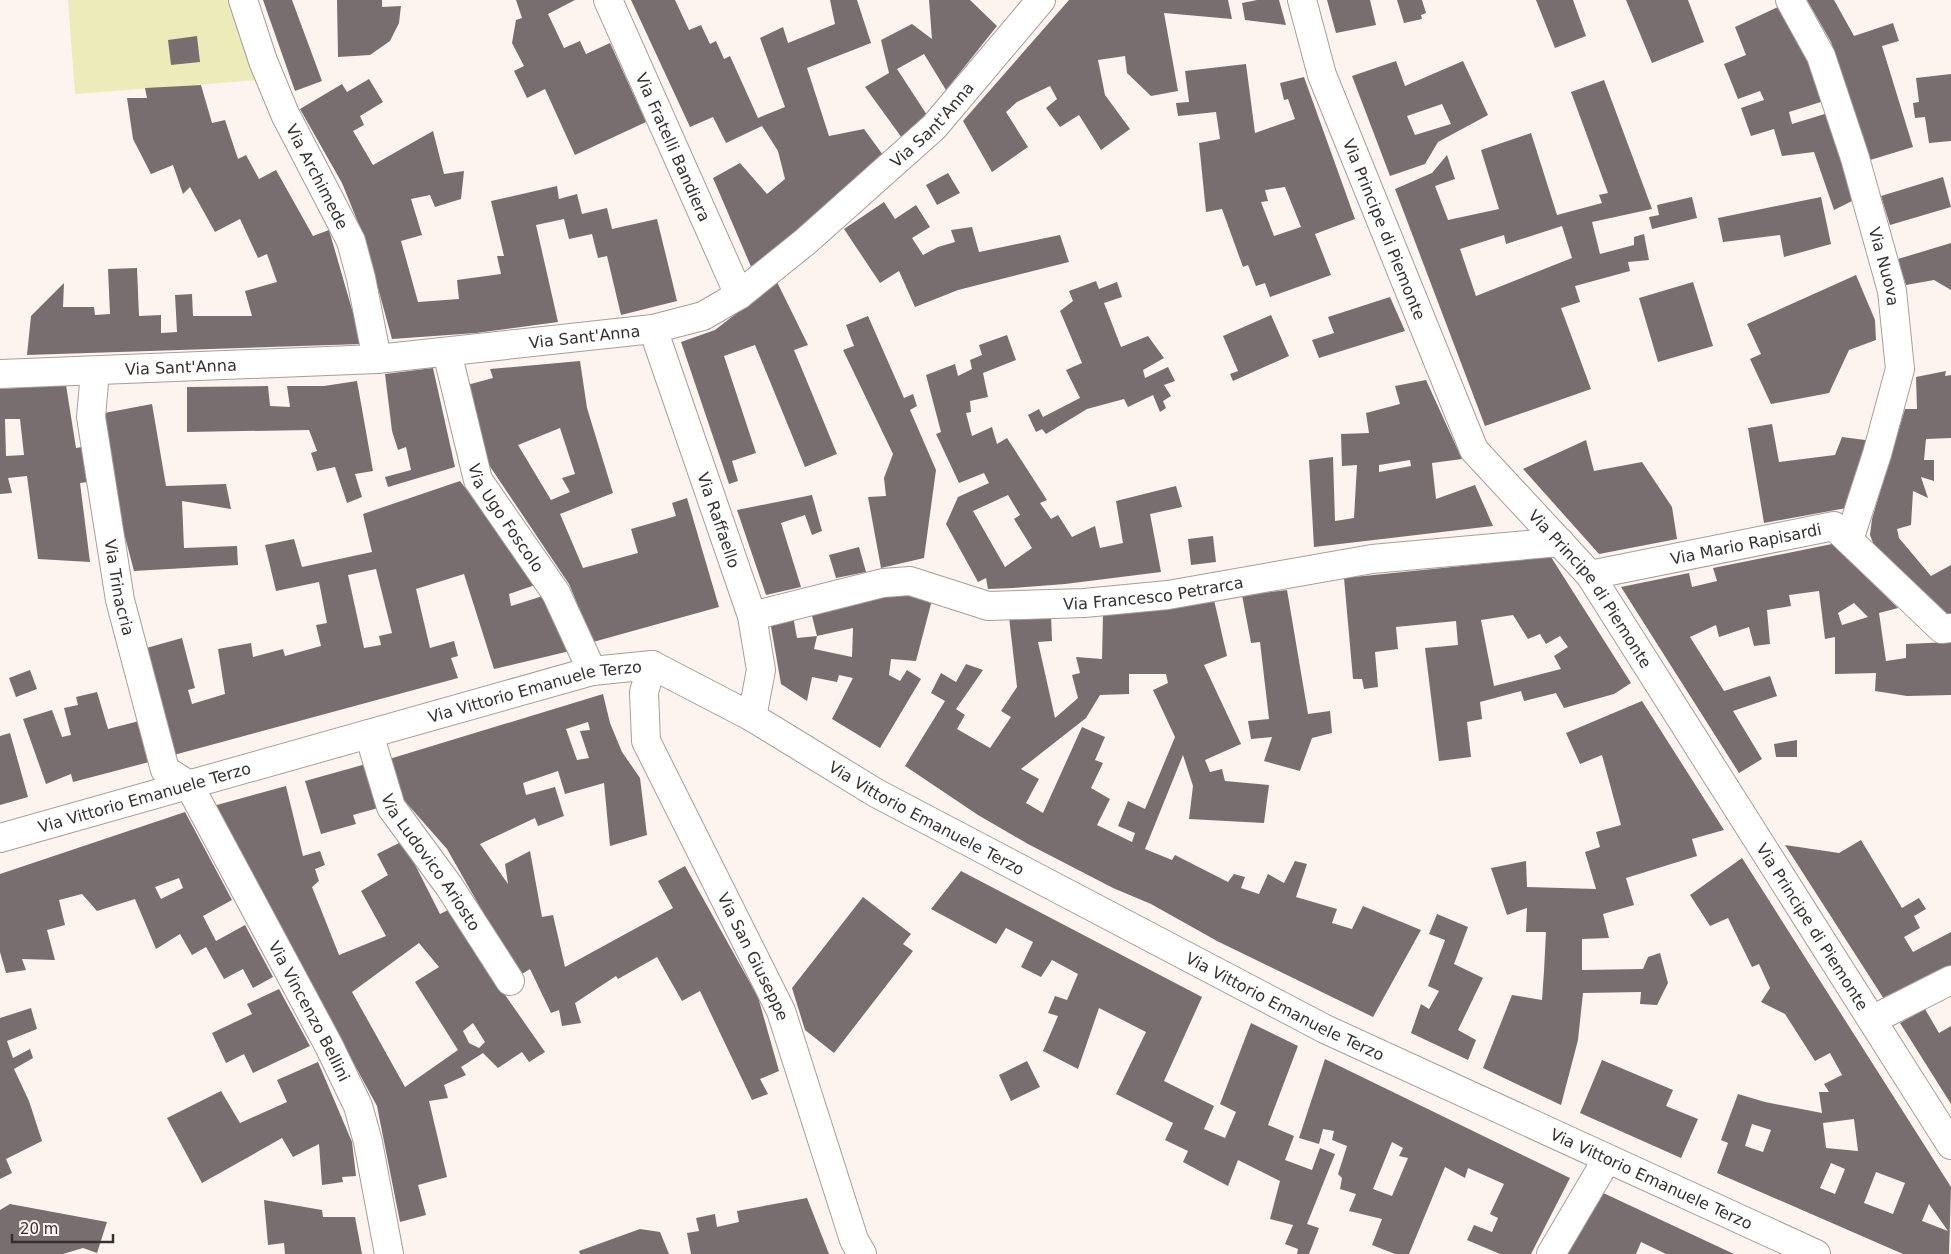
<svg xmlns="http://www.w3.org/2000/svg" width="1951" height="1254" font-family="'DejaVu Sans',sans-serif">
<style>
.green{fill:#eeebba}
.building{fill:#796e6f;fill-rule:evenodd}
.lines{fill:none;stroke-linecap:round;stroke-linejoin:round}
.minor-casing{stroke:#a89d99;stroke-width:30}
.tertiary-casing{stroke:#a89d99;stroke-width:30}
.minor{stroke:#fff;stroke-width:28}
.tertiary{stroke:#fff;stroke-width:28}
.labels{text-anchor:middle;stroke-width:5;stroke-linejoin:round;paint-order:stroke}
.street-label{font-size:16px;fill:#35312f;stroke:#fdf4f0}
</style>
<rect width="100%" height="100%" fill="#fdf4f0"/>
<path class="green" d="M68,0h160l31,80 -184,14z"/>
<path class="building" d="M263,0h29l30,81 -27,10z
M337,0h45v7l19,-1 -2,17 -9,18 -20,14 -32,2z
M516,0h59l-27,14 16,34 16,-7 6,13 24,-11 36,79 -71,33 -30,-66 -18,9 -13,-27 10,-5 -12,-23 4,-23 6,-2z
M631,0h44l14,30 12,-5 9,19 6,-3 8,18 6,-3 28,62 27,-11 -25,-69 23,-11 5,16 47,-19 -5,-24h27l14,43 -64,25 22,68 35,-7 19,26 -82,76 -49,38 -39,-91 27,-15 27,31 18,-15 -7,-28 -16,-25 -36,17 -13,-26 -23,10z
M929,0h41l27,26 -51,64 -22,-36 -27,15 30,46 -25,23 -37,-51 24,-14 -8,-33 31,-16 20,15z
M1069,0h159l4,19 -68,-6 14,78 -27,5 -24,-23 -2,-17 -27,4 7,35 25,34 -29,21 -22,-35 -19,12 -14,-19 11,-9 -7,-13 -33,16 -11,10 22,35 -36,25 -29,-51z
M1257,0h22l7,25 -41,-5 -3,-17z
M1327,0h43l6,25 -40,8z
M1397,0h25l4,13 -5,2 1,4 -18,4z
M1536,0h37l13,36 -31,12z
M1626,0h62l16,42 -52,21z
M1807,0h27l20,36 39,-13 6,18 -17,5 31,101 -43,13 -39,-118z
M1780,6l34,66 10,29 -35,11 3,12 36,-11 28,86 -22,11 -20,-58 -32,4 -8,-27 -23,7 -10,-28 23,-8 -4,-9 -22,8 -14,-35 22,-9 -11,-28z
M197,36l3,26 -29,3 -3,-25z
M1396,61l9,25 58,-25 25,54 -50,27 -13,22 -35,12 -38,-100zM1442,104l9,20 -36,11 -8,-19z
M1246,64l9,69 40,-14 -7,-20 -4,1 -4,-17 24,-6 51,142 -40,15 16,41 -61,22 -5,-14 -9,3 -8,-21 -5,2 -21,-58 -16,3 -7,-69 21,-4 -4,-27 -38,4 -2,-13 13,-1 -4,-31zM1285,187l16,40 -27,9 -13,-34 7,-1 -3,-11z
M1951,74v67l-22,2 -4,-26 -10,1 -2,-15 6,-1 -3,-24z
M369,79l14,23 -23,14 4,9 -11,6 20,34 60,-34 11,43 20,-3 -3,28 -26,8 -5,-12 -19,4 11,36 -21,6 17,61 41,-3 -2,-19 44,-6 -4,-18h7l-13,-55 66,-15 2,13 18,-5 5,20 25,-6 5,21 45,-10 20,82 -56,14 -14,-59 -9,2 -6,-24 -23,5 -5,-20 -28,6 22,97 -82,11 -84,6 -28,-102 -22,-54 -42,-74 42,-25 5,8z
M1604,80l48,129 -60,13 8,32 34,-9v-8l10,-3 5,26 -21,2 2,9 -55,15 5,16 -19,6 30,81 -106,37 -90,-237 37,-16 15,-18 8,24 -20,7 13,34 51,-11 -18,-59 50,-17 26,82 45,-12 -3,-8 9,-2 -37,-101zM1562,226l10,32 -96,38 -16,-47 44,-14 2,9z
M201,85l11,38 13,-3 13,39 8,-4 13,24 17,-9 37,66 16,-6 33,114 -335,11 4,-39 33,-33 -1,24h31l1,8 15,-1 -2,-45 29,-1 2,48 22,-1v18l16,-1 -2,-37 17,-1 1,22h59l-7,-25 32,-9 -10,-28 -9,4 -18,-39 -25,13 -25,-45 -7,7 -10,-29 -22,9 -18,-35 -6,-41h20l-2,-10z
M948,173l12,20 -23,12 -11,-20z
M1943,177l8,30 -61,18 -9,-29z
M1692,197l5,21 -45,11 -3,-12 10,-2 -2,-10z
M1821,197l10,47 -47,13 -4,-22 -57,7 -5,-24z
M884,202l11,17 21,-14 14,22 -18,11 11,17 15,-8 17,-5 -4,-12 21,-3 7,25 81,-17 9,27 -111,28 -43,17 -16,-36 -19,12 -36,-54z
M1951,243v47l-17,-10 -28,5 -8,-26z
M1856,275l19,45 1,20 -27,10 -20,43 -58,11 -21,-45 11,-5 -14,-30z
M1096,281l3,8 18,-7 5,15 -18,6 17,44 27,-11 16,22 -21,12 2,8 23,-11 7,14 -11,4 7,11 -8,5 3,7 -6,4 -7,-17 -25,12 -4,-8 -37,10 -41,25 -4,-5 -6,3 -8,-17 11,-6 4,8 37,-19 -14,-28 16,-7 -22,-52 13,-10 -4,-10z
M777,282l31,63 -14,5 43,104 -32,13 -50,-122 -31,11 32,97 -24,8 6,20 -9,3 -48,-142 34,-12z
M1693,282l20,64 -55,16 -19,-64z
M1390,297l15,34 -86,27 -7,-18 22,-7 -6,-16z
M1271,315l18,41 -56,25 -3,-7 8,-3 -15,-35z
M868,316l36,82 9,-4 4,12 -7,4 26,60 -12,88 -43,10 -13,-71 18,-1 -2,-18 9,-24 -50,-104 11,-4 -8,-21z
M1007,335l9,25 -33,13 5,24 -18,4 1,11 -5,1 6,23 20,-9 5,17 10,-6 40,62 -7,3 11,16 7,-4 14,22 23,-11 5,22 23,-5 -7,-42 60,-15 6,21 -32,7 11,58 -96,12 -52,4 -25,1 -2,-11 -8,4 -32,-58 12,-27 31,-14 -5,-10 -25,10 -23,-49 5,-2 -15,-57 29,-11 3,12 14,-7 -2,-9 12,-5 -3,-10zM1008,495l12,20 -6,4 18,29 -27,19 -32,-56z
M580,361l7,47 26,85 -53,21 23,54 55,-15 -7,-24 45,-13 -4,-13 15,-5 32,109 -126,35 -24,-58 -84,-125 -18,-74 26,-7 -3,-9zM560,428l15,46 -13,4 8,14 -19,8 -33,-55z
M433,368l22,99 -67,20 -3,-10 26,-7 -5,-23 -8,3 -6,-19 -7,-57z
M1946,371l-1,5 6,-1v63l-25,1 -2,21h10v21l-13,-4 7,21 -15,-7 -2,34 -14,4 2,9 32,38 20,-11v52l-3,1 -72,-67 -6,-16 2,-16 33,-110h12l-1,-32z
M1426,380l36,79 -30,4 4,36 39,-14 18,41 -179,21 -5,-87 24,-3 2,64 19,-3 3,-53 -15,1 -1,-32 28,-1 -3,-20 34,-9 -5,-18zM1410,460l1,6 -32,6v-7z
M357,381l16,90 -18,3 7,23 -15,6 -12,-36 -18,4 -6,-18 6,-2 -8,-21 -122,2v-45l81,-1 2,20 20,1 -3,-21h37z
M66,385l10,63 6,-1 6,35 -8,1 10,79 -52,-3 -11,-83 -19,2 4,15 -12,1v-105zM5,419h15l4,36 -18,1z
M152,404l14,82 60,-2 5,25 -49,-8 2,47 53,-2 1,19 -104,6 -18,-68 -17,-89z
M1772,424l7,38 56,-7 7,-18 31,4 -21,66 -88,16 -16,-95z
M1586,440l8,31 48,-9 30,45 5,32 -78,15 -76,-85z
M460,481l78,103 -29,10 2,12 35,-11 24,56 -76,18 -30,-95 -48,15 14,59 24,-7 4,15 -7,2 7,20 -288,78 -27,-107 39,-11 13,50 -7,2 4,14 33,-10 -7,-45 33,-6 2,14 30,-8 2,7 36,-10 -5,-21 11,-2 -8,-41 -43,9 -11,-46 29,-6 8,28 70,-15 -9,-38zM376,569l16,64 -13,3 2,9 -17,3 -16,-73z
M812,495l10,36 -10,4 -7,-20 -24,8 20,64 -35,8 -29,-85z
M1213,536l3,26 -25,3 -3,-26z
M1832,544l66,64 -19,5 7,48 20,-3v-14l45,-2v53l-44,1 -32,-5 1,-18 -41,1v-37l-10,2 -6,-48 -30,4 2,11 -24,4 3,34 -16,2 -5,-19 -30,10 -3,-12 -26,12 34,54 46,-15 7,20 -44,15 29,48 -23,14 -118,-186 68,-14 3,14 25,-6 -4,-13zM1854,603l14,14 -26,8 -4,-12z
M859,547l7,25 -30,6 -7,-23z
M1551,557l80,126 -17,11 -50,14 -8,-15 -32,8 -3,-10 -41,11 2,17 -15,3 4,35 -32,4 -14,-113 33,-3 -2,-24 -60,6 2,22 -23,3 3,35 -14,2 -2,-10h-9l-9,-101zM1513,615l15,24 12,-5 6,10 14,-8 8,11 -14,9 7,13 -67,17 -13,-66z
M899,589l33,11 -16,61 -25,-2 -2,16 11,6 7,-11 14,9 -41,69 -48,-29 21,-41 -14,-3 -2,7 -25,-5 -5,24 -26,-17 -11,-63 23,-5 4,22 20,-2 -6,-24zM853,628l-1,29 -38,-8 3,-13z
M1287,590l21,124 22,-3 2,22 -20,5 -12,33 -36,-10 8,-24 -21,2 -3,-18 21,-2 -9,-77 -9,1 -9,-48z
M1214,600l13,56 -23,9 37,79 -36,16 5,12 12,-3 3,12 44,4 -5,38 -75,-4 4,-33 -10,-31 -38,94 27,11 3,-5 53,27 6,-8 11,3 -4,11 18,6 9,-20 16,9 11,-22 12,3 -11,33 41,12 -5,14 20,6 11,-23 58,24 -48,87 -156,-76 -66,-37 -38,-16 -85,-44 -50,-29 -73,-49 40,-65 -14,-8 10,-20 15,9 10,-18 17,6 -27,39 9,6 -8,14 33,19 21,-31 -10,-6 16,-24 -8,-70 42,-2 1,26 -14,1 17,76 23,-20 -6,-23 8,-2 -4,-16 26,2 1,-46zM1129,674h37l2,9 -15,7 22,47 -30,72 -17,-8 -10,25 17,7 -3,9 -35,-17 13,-26 -19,-11 12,-25 -8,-3 10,-23 -23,-10 -39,86 -17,-10 13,-24 -18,-10 65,-51 14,-23 29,-1z
M30,670l7,19 -21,8 -7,-19z
M97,692l11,37 35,-9 10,41 -80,21 -2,-8 -25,10 -23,-65 29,-9 10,27 9,-2 -7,-27 14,-3 -2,-8z
M603,694l7,29 12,29 18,26 7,57 -37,11 -6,-63 -39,11 -7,-23 -35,12 3,12 29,-8 9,29 -26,10 -3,-8 -55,26 28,40 -3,-20 25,-13 12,66 11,-2 12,52 108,-59 -15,-27 27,-15 73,131 21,74 -19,8 8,15 -16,6 -52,-109 -18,10 -25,-44 -39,22 -2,-3 -41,27 6,20 -19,3 -3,-16 -8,3 -21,-44 -8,5 -30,-46 -45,-79 -52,-59 -9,-30zM588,722l2,8 -10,1 9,27 -12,2 -11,-31z
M1642,701l82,129 -32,9 5,17 -71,22 8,27 -31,9 6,24 -27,1v31l61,-1 5,-12 12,-4 8,30 -11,22 -17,-1 1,-12 -58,1 -5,47 -17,65 -78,-37 29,-73 30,5 2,-29 2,-39h-20l1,-24 -20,7 -16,-47 35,-7 1,26 69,2 -11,-37 15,-5 -4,-15 25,-7 -19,-70 -22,9 -14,-31z
M10,733l18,64 -28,8v-69z
M1797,740v17h-21l-2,-13z
M366,764l19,42 -32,9 3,9 -35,10 -16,-53z
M286,786l17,70 17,-5 5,14 -10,4 4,12 -7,6 27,68 47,-19 -25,-45 27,-16 -11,-21 26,-13 37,73 12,-6 51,84 42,60 -16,10 -7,-10 -24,16 -15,-15 -22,14 5,8 -22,10 4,13 -19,3 18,76 -29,8 8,30 -26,7 -23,-116 -164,-300zM419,943l20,24 -24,15 43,68 -53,37 -53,-95zM473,1023l12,19 -6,6 -10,-5 -6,-12z
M185,812l47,88 -29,16 13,25 29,-16 28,52 -20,11 -10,-19 -19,10 -18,-32 -14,8 -12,-21 -24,15 -21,-50 -38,12 -15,-17 -23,6 6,25 -18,5 8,30 -33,-1 4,11 -20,3 -6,-21v-78zM179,878l4,10 -22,11 -6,-12z
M1861,840l41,68 17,-10 7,11 -12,7 6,12 -16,9 9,15 38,-20v34l-67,33 -99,-154 54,8z
M1742,858l209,329 -2,67h-46l-186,-81 11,-30 -7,-3 17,-46 27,8 57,11 -3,-21h10l-5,-8 18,-9 -12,-22 -15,8 -30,-47 -24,-12 9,-14 -11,-24 -7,3 -24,-49 -18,8 -20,-31zM1854,1119l4,32 -32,-3 -3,-25zM1752,1124l19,6 -8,22 -18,-6zM1831,1163l14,6 -10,25 -15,-6zM1876,1172l29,11 -12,31 -29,-11zM1929,1204l19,27 -26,-10z
M961,871l241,126 -38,84 50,25 -10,23 21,9 11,-26 -16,-8 31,-81 47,23 -30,79 26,11 -9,24 27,10 8,-22 15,6 -28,70 12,4 -10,26h-12l1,-5 -13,-5 8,-19 -23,-6 10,-38 -42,-21 -10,26 -45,-24 5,-11 -23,-11 8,-17 -57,-29 30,-62 -47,-24 -21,61 -35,-18 15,-35 -10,-3 7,-17 12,4 11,-26 -26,-14 -11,17 -20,-10 12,-25 -27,-14 -10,16 -65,-35z
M863,897l48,37 -8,10 10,7 -79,102 -29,-23 -13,-42z
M1437,914l31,13 -14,37 29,14 -25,52 18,10 -8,20 -57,-27 10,-29 8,5 10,-18 -11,-5 17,-46 -16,-6z
M279,989l31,57 -57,27 -9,-19 -18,9 -14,-30 40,-19 -5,-10z
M31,1008l6,21 -30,12 6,17 17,-9 3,9 -19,11 15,32 13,40 -36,18 6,14 -12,6v-161z
M1925,1009l14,24 12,-7v78l-51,-81z
M1325,1059l245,119 -39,76h-31l-33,-14 7,-15 18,7 6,-14 -8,-4 14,-30 -36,-16 -3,10 -20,-11 -36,87h-14l-23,-9 10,-26 -33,-8 7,-17 -16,-5 2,-11 -4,-4 9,-28 -15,-6 2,-9 -11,-2 -4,15 -20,-6zM1392,1142l11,6 -4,8 9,2 -16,38 -19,-7z
M1602,1060l71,30 -7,16 32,13 -17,39 -101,-45z
M1027,1061l13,26 -29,14 -12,-26z
M318,1062l34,80 4,34 -14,1 1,5 -21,3 -3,-41 -26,13 -11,-19 -80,45 -35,-65 54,-27 19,32 47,-21 -10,-22z
M1599,1191l135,63h-68l-25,-12 -5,12h-73z
M807,1198l22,56h-138l-4,-21 12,-2 -3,-13 19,-4 2,13 22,-5 -2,-11z
M264,1200l58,10 1,7h32l7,37h-77l-1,-11 -16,2z
M10,1204l97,18 -10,31 -14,-5 -20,6h-63v-44z
M640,1229l20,3 9,22h-89l-1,-3z"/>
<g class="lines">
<defs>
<g id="minor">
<path id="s1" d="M243,0l20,61 22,53 66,127 10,37 16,81"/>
<path id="s2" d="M608,0l131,295"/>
<path id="s3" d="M1302,0l20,75 152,375 116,125 361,570"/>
<path id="s4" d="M1790,0l31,56 34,102 37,133 8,78 -23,85 -28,86"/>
<path id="s5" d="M653,329l99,287 9,54 -9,47"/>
<path id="s6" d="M447,352l31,128 78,113 36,78"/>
<path id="s7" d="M95,372l-4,45 29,183 45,170 24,15 140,261 29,60 10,36 21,112"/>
<path id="s8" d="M0,374l377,-15 276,-30 50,-13 36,-21 66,-53 129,-115 107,-127"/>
<path id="s9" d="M1590,575l244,-49 108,103 9,-1"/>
<path id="s10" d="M752,616l131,-33 27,-2 78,25 96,-3 84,-8 204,-36 188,-17"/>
<path id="s11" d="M652,665l-8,27 2,49 135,270 73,229 8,14"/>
<path id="s12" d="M369,734l22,73 58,79 61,95"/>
<path d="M1872,1020l79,-40"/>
<path d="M1551,1254l56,-95"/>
</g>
<g id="tertiary">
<path id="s13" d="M0,838l592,-167 60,-6 100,52 124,76 449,236 491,225"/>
</g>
</defs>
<use href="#minor" class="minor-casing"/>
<use href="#tertiary" class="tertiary-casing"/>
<use href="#minor" class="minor"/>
<use href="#tertiary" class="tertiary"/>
</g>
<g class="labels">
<g class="street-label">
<text dy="6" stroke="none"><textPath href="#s8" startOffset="1006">Via Sant'Anna</textPath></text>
<text dy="6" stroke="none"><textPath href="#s2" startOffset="161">Via Fratelli Bandiera</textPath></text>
<text dy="6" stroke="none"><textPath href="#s1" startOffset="192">Via Archimede</textPath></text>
<text dy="6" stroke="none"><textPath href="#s3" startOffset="244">Via Principe di Piemonte</textPath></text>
<text dy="6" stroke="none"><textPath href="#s4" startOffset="284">Via Nuova</textPath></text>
<text dy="6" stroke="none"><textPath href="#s8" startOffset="586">Via Sant'Anna</textPath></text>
<text dy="6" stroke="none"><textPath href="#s8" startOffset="181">Via Sant'Anna</textPath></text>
<text dy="6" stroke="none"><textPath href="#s6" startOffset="178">Via Ugo Foscolo</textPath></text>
<text dy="6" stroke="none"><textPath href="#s5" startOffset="202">Via Raffaello</textPath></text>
<text dy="6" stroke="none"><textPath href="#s9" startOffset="159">Via Mario Rapisardi</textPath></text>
<text dy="6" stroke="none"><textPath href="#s7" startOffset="218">Via Trinacria</textPath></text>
<text dy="6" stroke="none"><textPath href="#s3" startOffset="664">Via Principe di Piemonte</textPath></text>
<text dy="6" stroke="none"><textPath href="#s10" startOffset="410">Via Francesco Petrarca</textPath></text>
<text dy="6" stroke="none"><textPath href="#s13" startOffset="555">Via Vittorio Emanuele Terzo</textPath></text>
<text dy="6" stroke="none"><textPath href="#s13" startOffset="150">Via Vittorio Emanuele Terzo</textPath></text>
<text dy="6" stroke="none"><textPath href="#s13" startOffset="990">Via Vittorio Emanuele Terzo</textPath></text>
<text dy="6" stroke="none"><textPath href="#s12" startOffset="144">Via Ludovico Ariosto</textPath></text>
<text dy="6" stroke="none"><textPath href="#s3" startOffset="1069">Via Principe di Piemonte</textPath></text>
<text dy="6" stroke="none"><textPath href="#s11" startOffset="318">Via San Giuseppe</textPath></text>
<text dy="6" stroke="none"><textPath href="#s13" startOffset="1395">Via Vittorio Emanuele Terzo</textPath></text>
<text dy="6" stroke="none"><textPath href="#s7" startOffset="691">Via Vincenzo Bellini</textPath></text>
<text dy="6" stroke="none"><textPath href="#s13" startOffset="1800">Via Vittorio Emanuele Terzo</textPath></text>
</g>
</g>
<path d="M12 1234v8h101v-8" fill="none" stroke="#35312f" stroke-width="2.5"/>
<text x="20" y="1234" font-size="15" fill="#35312f" stroke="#fdf4f0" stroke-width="4" paint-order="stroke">20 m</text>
</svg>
